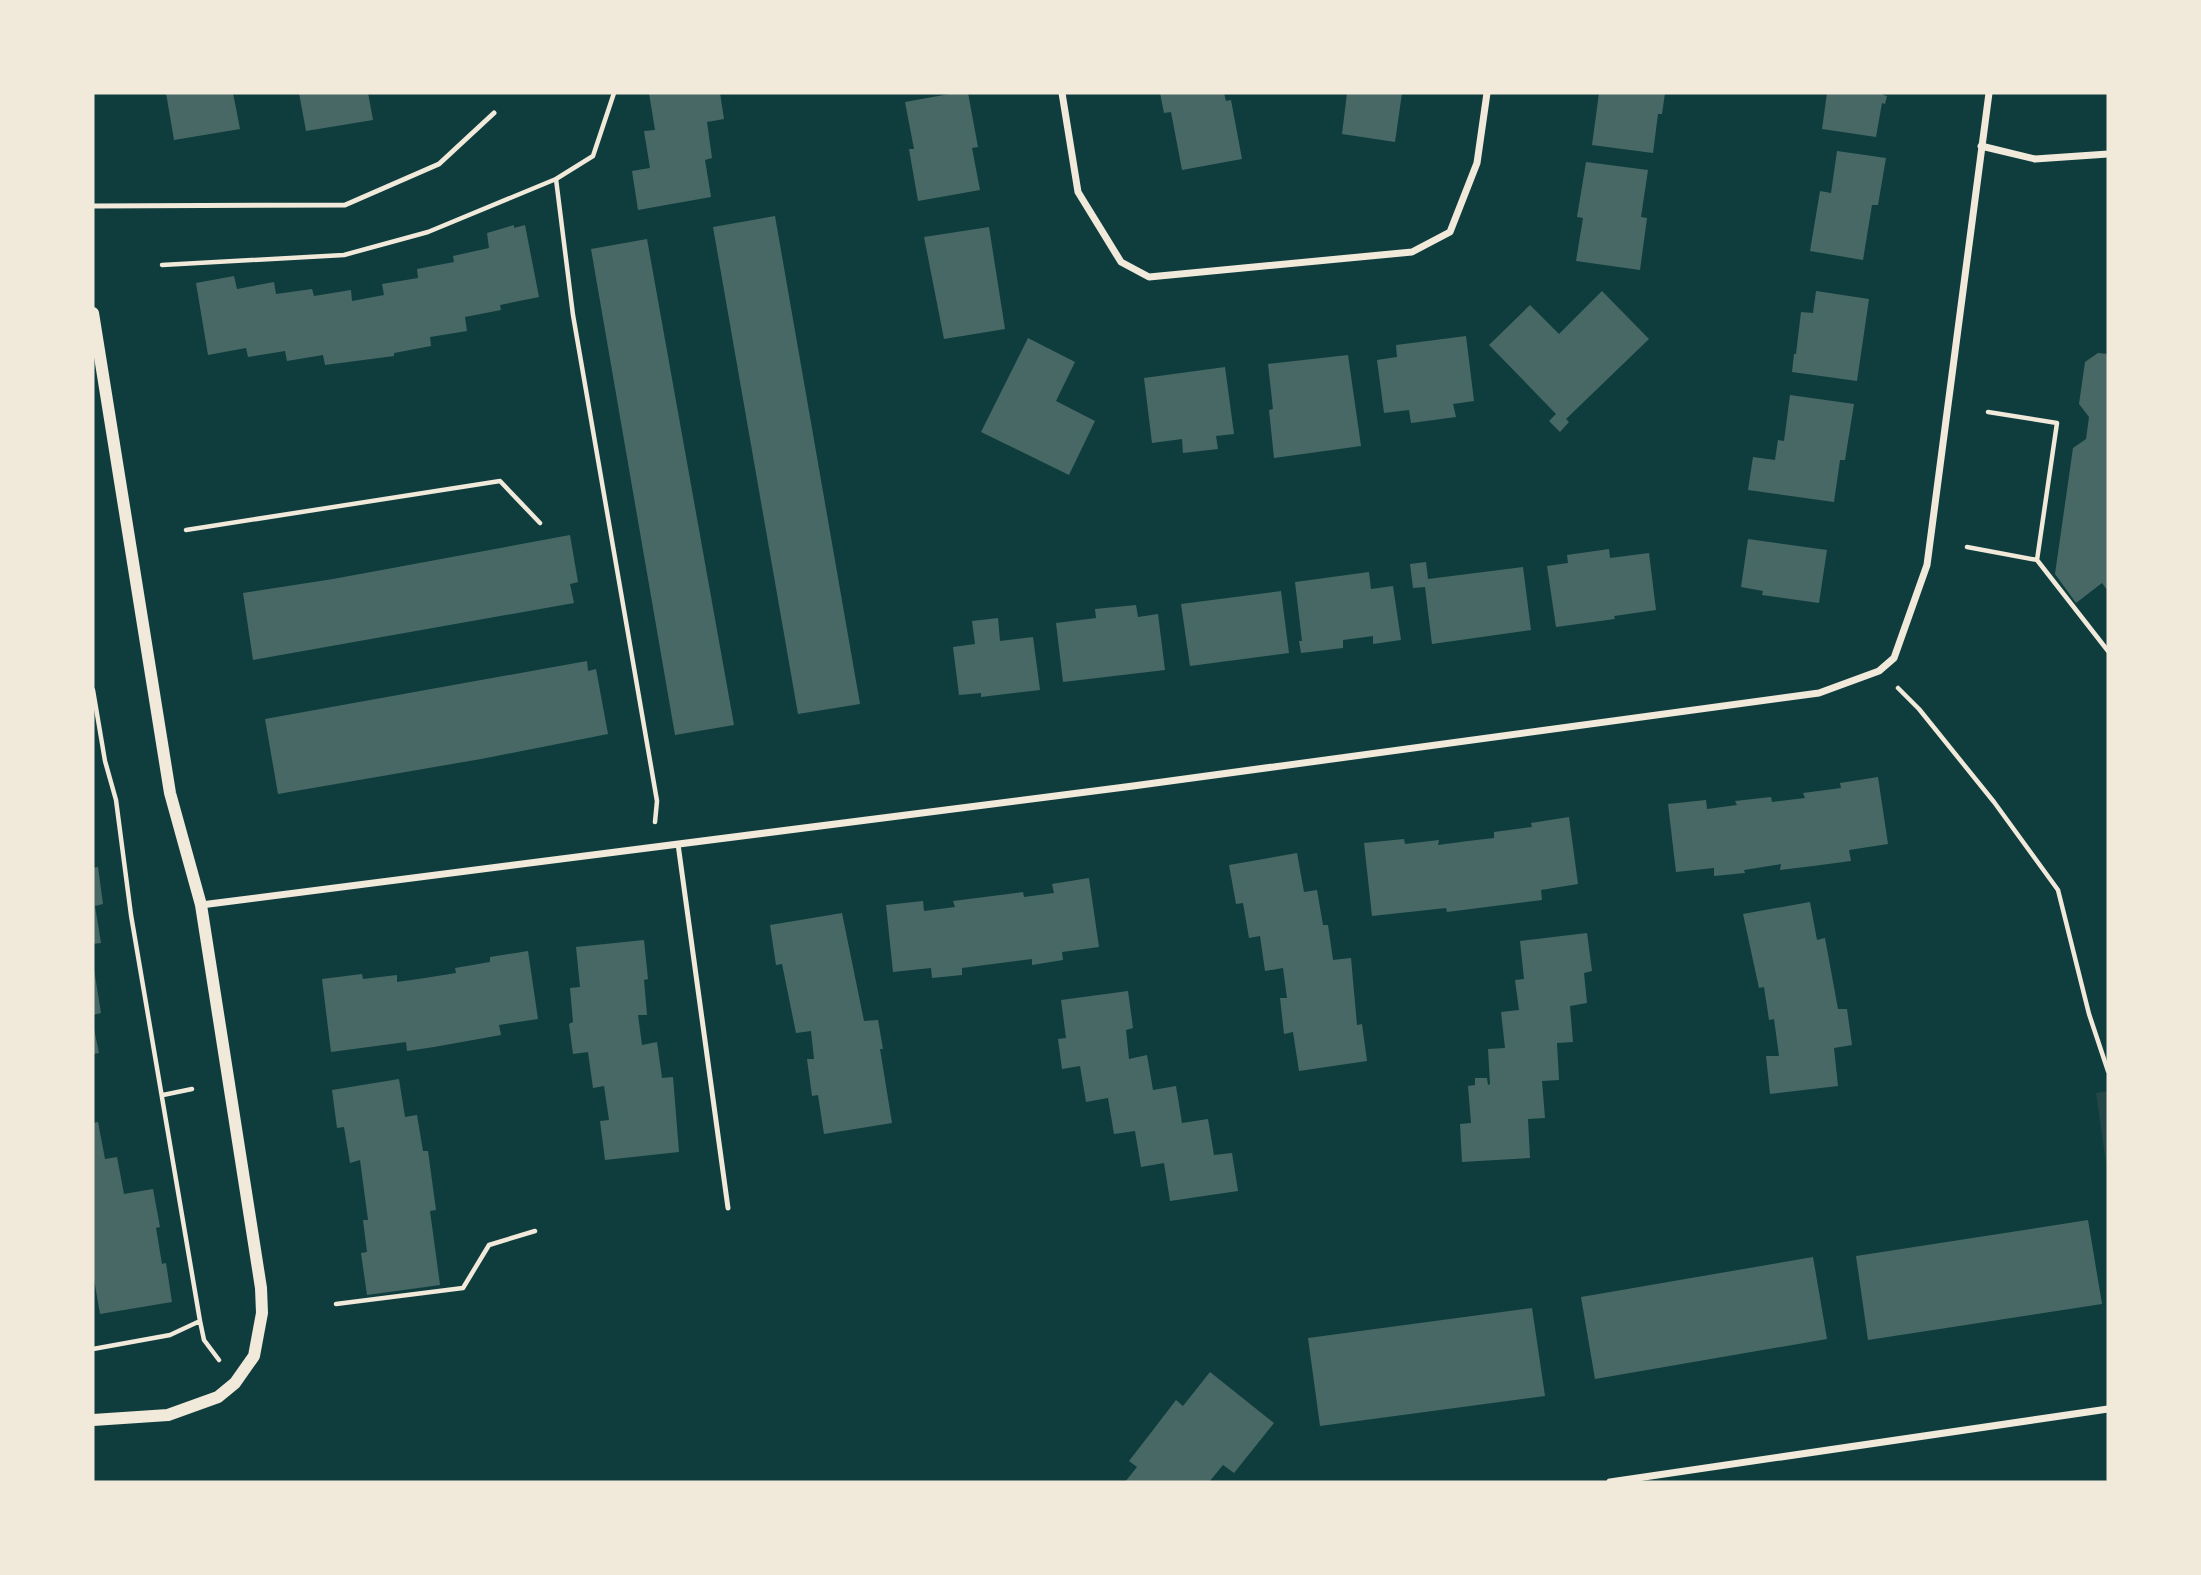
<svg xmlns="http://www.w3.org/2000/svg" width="2201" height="1575" font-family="'Exo 2',sans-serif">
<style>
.green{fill:#244646}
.building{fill:#486865}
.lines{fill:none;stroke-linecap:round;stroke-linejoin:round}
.path{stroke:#f1e9da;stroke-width:4.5}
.service{stroke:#f1e9da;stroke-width:5}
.minor{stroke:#f1e9da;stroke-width:7}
.tertiary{stroke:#f1e9da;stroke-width:12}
</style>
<rect width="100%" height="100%" fill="#0f3d3e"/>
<path class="green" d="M2108,1091v86l-12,-84z"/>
<path class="building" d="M166,93h67l7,36 -66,11z
M299,93h69l5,27 -67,11z
M649,93h71l4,26 -17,3 5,36 -7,2 6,37 -73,13 -6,-39 18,-3 -6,-37 11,-1z
M955,93h13l10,54 -6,1 8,42 -62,11 -9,-52h5l-9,-47z
M1160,93h64l2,8 5,-1 11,59 -60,11 -11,-58 -7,1z
M1347,93h55l-7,49 -53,-8z
M1599,93h66l-3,21h-4l-5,39 -61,-8z
M1827,93h56v2l4,1 -2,8 -3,-1 -6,34 -54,-8z
M1837,151l49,7 -8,47h-6l-9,55 -53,-9 10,-60 11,2z
M1586,162l62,8 -7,47 6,1 -7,52 -64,-9 7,-43 -6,-1z
M775,216l85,488 -62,10 -85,-487z
M514,225v3l11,-3 14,72 -39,8 1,5 -36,7 2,14 -37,6 1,9 -37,7v3l-69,9 -2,-10 -36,6 -2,-10 -37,6 -2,-9 -38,7 -12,-72 38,-7 3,13 37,-7 2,12 36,-5 2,7 37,-6 1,11 32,-6 -2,-11 36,-6 -1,-9 37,-7 -1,-6 36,-8 -2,-15z
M989,227l16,102 -61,10 -20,-102z
M647,239l87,486 -59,10 -84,-486z
M1602,291l47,48 -83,80 3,3 -9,10 -11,-11 7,-7 -67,-69 41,-40 29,29z
M1816,291l53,8 -12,82 -65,-9 2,-18h2l5,-42 12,1z
M1466,336l8,65 -21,3 3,13 -45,6 -2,-13 -25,3 -7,-53 20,-3 -1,-12z
M1028,338l47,24 -19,39 39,20 -26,54 -88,-43z
M2098,353l10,1v237l-6,-8 -26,20 -21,-29 18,-126 13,-9 3,-22 -10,-13 6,-42z
M1348,355l13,91 -87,12 -5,-48 4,-1 -5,-45z
M1225,367l9,67 -18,2 2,13 -35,4 -1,-14 -30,4 -8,-65z
M1790,395l64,9 -9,56h-5l-6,42 -86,-12 5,-33 22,3 3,-20 6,1z
M570,535l8,47 -8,2 4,19 -321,57 -10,-67 90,-14z
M1748,539l79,11 -8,53 -57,-8 1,-4 -22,-4z
M1609,549l1,9 39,-5 7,57 -42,6 1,3 -59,8 -9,-61 21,-3 -1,-8z
M1426,562l2,17 95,-12 8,63 -99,14 -7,-57 -12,1 -3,-24z
M1369,572l2,17 22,-3 8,54 -28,4v-8l-30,4v8l-42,5 -2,-12h3l-7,-59z
M1281,591l8,62 -99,13 -9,-62z
M1136,605l2,12 20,-3 7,56 -102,12 -7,-59 40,-5 -1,-9z
M998,618l2,23 33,-4 7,53 -59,7v-4l-22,2 -6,-48 22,-3 -3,-23z
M587,661l1,10 8,-2 12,65 -127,25 -203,35 -13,-75z
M1878,777l10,67 -39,6 2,11 -38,5 -33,4 1,-6 -37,6 1,3 -31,3v-8l-38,4 -8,-68 38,-4 1,9 30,-4 -2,-4 36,-4 1,5 33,-4 -2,-5 38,-5 -1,-5z
M1569,817l9,67 -37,6 1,10 -95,12 -1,-4 -74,8 -8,-73 40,-4 1,5 34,-4 -1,5 30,-4 26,-3v-6l38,-5 -1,-4z
M1297,853l7,39 13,-2 6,35h5l5,35 18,-2 6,67 5,-1 5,37 -68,10 -6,-39 -9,2 -4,-36h7l-4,-30 -18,3 -5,-35 -11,2 -6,-35 -7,1 -7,-39z
M98,867l5,37 -8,2 6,37 -8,1v-76z
M1089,878l10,69 -37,5 1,8 -31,5v-6l-70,9v7l-30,3 -1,-10 -38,4 -7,-67 37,-4 1,10 31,-4 -2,-6 70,-9 1,5 30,-4 -2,-9z
M1810,902l7,38 8,-2 13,71h9l5,36 -18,3 4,38 -68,8 -4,-38h13l-5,-37 -5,1 -5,-33 -5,1 -16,-74z
M842,913l22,108 14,-1 5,29h-3l12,74 -68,11 -6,-39 -6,1 -5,-37h7l-3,-28 -15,2 -14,-69 -6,1 -6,-40z
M1587,933l5,38 -8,2 3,30 -17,3 3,36 -16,1 2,37 -17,1 3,37 -17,1 2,39 -68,4 -2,-38 11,-1 -3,-37 7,-1v-7h12l1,7 2,-1 -2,-35 17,-1 -4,-36 18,-2 -4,-30 9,-1 -4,-38z
M644,940l4,39 -4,1 3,35h-9l4,30 15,-3 5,36 11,-1 6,75 -74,8 -5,-39 9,-1 -5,-34 -11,2 -5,-36 -15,2 -4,-30 4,-2 -3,-34 10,-1 -4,-40z
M528,951l10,68 -39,6 2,10 -67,12 -27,4 -1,-9 -75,10 -9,-73 40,-5 1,5 34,-4v7l28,-4 31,-5 -1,-5 35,-6v-5z
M93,963l8,50 -8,2z
M1128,991l5,37 -7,2 3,29 18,-4 6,35 23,-4 6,37 26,-4 6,36 18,-2 6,38 -68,10 -6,-38 -23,4 -6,-36 -21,3 -6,-36 -22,4 -6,-36 -18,3 -4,-30 8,-1 -5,-38z
M93,1024l6,29 -6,1z
M399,1079l6,38 12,-2 6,36h5l8,59 -6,1 10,74 -73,10 -6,-42 6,-1 -4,-32h5l-8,-60 -10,3 -6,-36 -7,1 -5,-38z
M98,1122l7,37 12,-2 7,37 29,-5 7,38 -4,1 6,36 4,-1 6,39 -72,12 -7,-41v-150z
M2088,1220l14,84 -234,36 -12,-84z
M1813,1257l14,82 -232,40 -14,-82z
M1532,1308l13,88 -225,30 -12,-88z
M1210,1372l64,51 -40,50 -11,-8 -14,17h-84l12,-15 -8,-6 24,-31 23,-30 7,6z"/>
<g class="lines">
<path class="path" d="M614,93l-21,63 -37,23 17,136 84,486 -2,21
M162,265l182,-10 84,-23 128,-53
M1988,412l69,11 -20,137 71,91
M186,530l314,-49 40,42
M1967,547l70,13
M1898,688l21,21 75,93 64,88 31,124 19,57
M93,690l12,71 11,39 15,115 69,406 4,19 15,20
M163,1095l29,-6
M336,1304l127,-16 26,-43 46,-14
M93,1349l77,-14 30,-14"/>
<path class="service" d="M93,206l252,-1 94,-41 55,-51
M678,844l50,364"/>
<path class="minor" d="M1062,93l16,99 43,70 28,15 263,-25 38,-20 27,-69 10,-70
M1981,146l54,13 73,-5
M201,905l932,-119 686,-93 60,-22 15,-13 33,-93 62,-472
M1610,1482l498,-73"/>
<path class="tertiary" d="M93,313l77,480 31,112 60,383 1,25 -8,43 -19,27 -17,14 -50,18 -75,5"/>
</g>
<rect width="2201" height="1575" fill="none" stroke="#f1e9da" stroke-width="189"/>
</svg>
